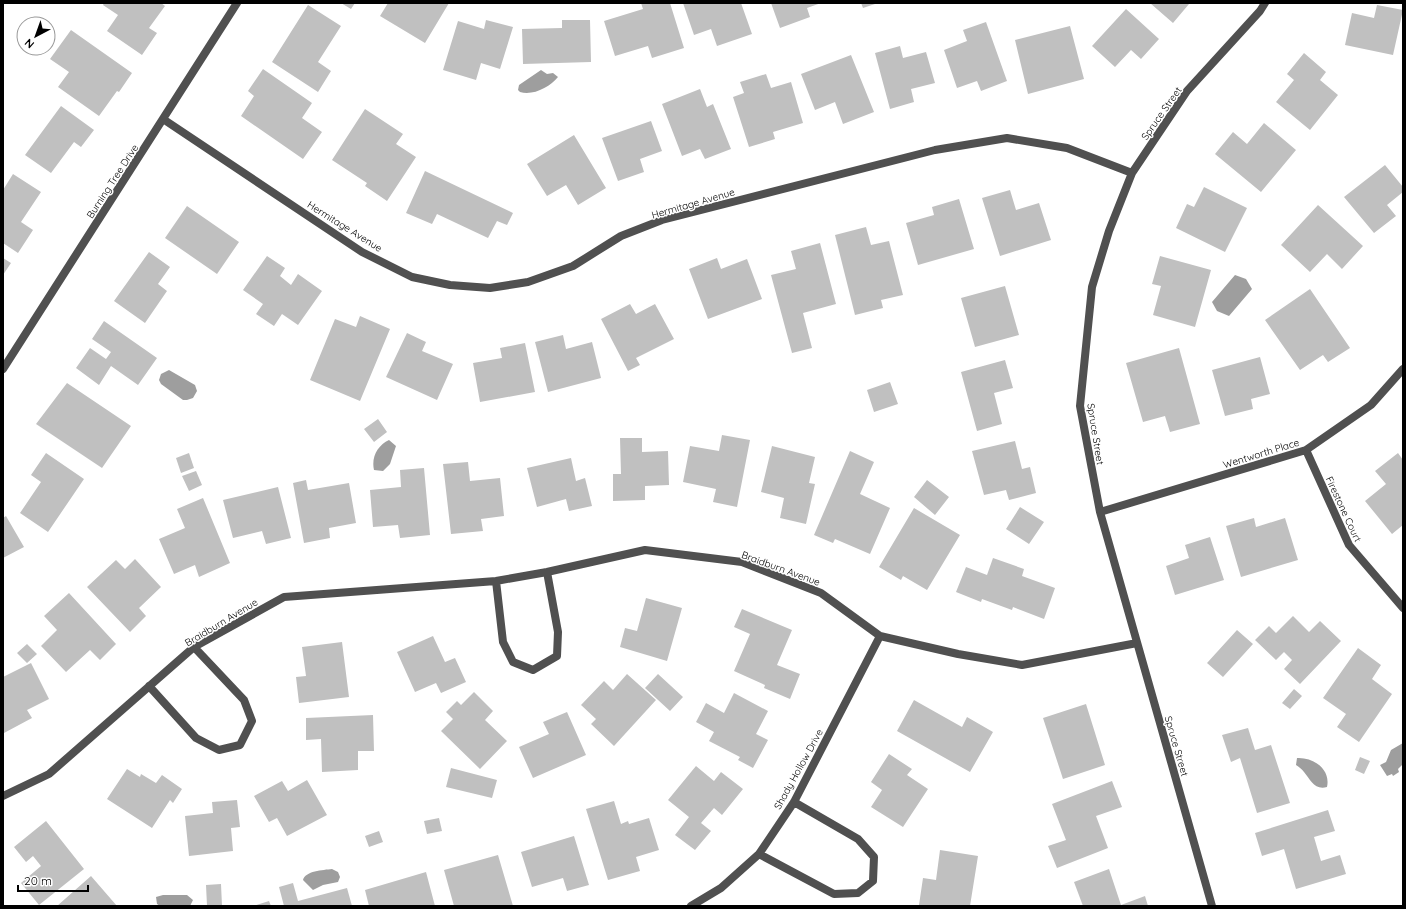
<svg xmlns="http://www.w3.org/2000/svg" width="1406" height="909" font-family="Quicksand,sans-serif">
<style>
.water{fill:#9e9e9e}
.building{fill:#c0c0c0}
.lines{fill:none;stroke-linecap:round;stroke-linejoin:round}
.street{stroke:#505050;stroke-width:8}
.labels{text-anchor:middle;stroke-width:3;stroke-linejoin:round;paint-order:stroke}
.street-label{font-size:10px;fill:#000;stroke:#fff}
</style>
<rect width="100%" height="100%" fill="#fff"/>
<path class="water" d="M541,70l6,4 6,-1 5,4c-8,10 -25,19 -38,15l-2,-2 1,-5z
M1235,275l11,4 6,10 -23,27 -12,-5 -5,-9z
M169,370l26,15 2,6 -4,7 -6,2h-4l-22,-16 -2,-4 2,-6z
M389,440l7,6 -6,18 -7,7 -9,-1c-3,-13 4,-25 15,-30z
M1403,743v21l-5,5 1,3 -6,4 -1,-2 -5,2 -7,-11 6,-3 5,-12z
M1297,758c16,-1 34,11 30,29 -12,4 -17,-8 -23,-15 -2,-3 -5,-5 -8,-7z
M332,869l6,3 2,5 -2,5 -15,3 -10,5 -10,-10c2,-9 20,-10 29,-11z
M163,895h24l6,5 -3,6h-30l-3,-2 -1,-7z"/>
<path class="building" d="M104,3h57l4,3 -16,22 8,5 -15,22 -35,-24 11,-16 -15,-10z
M341,3h14l-4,6z
M388,3h61l-24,40 -45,-27z
M641,3h29l14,45 -32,10 -4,-12 -33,10 -11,-35 39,-12z
M683,3h58l11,31 -35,12 -6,-17 -17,6z
M771,3h50l-14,5 3,9 -30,11z
M861,3h17l-15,5z
M1150,3h39v1l-16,19z
M308,5l33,21 -23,36 13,9 -13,21 -46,-30z
M1377,5l26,5 -10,45 -48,-10 7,-32 22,5z
M1126,9l33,30 -18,20 -10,-9 -16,17 -23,-21z
M486,20l27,7 -13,42 -19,-6 -5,17 -33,-10 15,-49 26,8z
M562,20h28l1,42 -68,2 -1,-35 40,-1z
M986,22l21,59 -26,10 -4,-10 -20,7 -13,-38 23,-9 -4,-11z
M1070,26l14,53 -56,15 -13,-54z
M71,30l61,43 -13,19 -2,-1 -18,25 -41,-29 11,-15 -19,-13z
M900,46l3,12 23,-6 9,31 -24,6 3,13 -24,7 -15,-56z
M1304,53l22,19 -6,8 18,15 -28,35 -34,-28 18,-22 -7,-6z
M851,55l23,57 -31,12 -8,-22 -20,8 -14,-36z
M263,69l49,34 -10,15 20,14 -19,27 -62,-43 13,-20 -6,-5z
M766,74l5,14 20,-6 12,41 -30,9 2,7 -26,8 -16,-50 11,-4 -4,-11z
M700,89l7,18 6,-3 18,45 -26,10 -5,-10 -18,7 -20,-52z
M61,106l33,24 -13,17 -7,-5 -23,31 -26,-18z
M365,109l38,25 -7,10 20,13 -29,44 -22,-15 2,-3 -35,-23z
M651,121l11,30 -22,8 4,13 -26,9 -16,-43z
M1264,123l32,27 -35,42 -46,-38 18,-22 14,12z
M574,135l32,53 -28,17 -12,-20 -19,11 -20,-32z
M1385,165l18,22v5l-16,13 9,11 -22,17 -30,-36z
M425,171l88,42 -6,12 -10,-4 -9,17 -51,-24 -5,10 -26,-11z
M13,174l28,18 -20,30 12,8 -15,23 -15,-10v-53z
M1204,187l43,21 -22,44 -49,-24 11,-24 7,3z
M1010,190l6,20 23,-7 12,37 -51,16 -18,-58z
M959,199l15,50 -56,16 -12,-42 28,-8 -2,-8z
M1318,205l45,41 -21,23 -15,-15 -17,18 -29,-27z
M187,206l52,36 -22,32 -52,-36z
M866,227l5,18 18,-4 14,54 -22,5 2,8 -28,7 -20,-80z
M820,243l16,61 -33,9 9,35 -20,5 -21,-78 25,-6 -5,-18z
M149,252l21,15 -12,17 9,7 -22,32 -31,-22z
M267,256l18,12 -5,8 11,9 7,-11 24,17 -24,34 -16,-11 -8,12 -18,-12 7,-10 -20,-14z
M1160,256l51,14 -16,57 -42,-12 8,-29 -9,-2z
M3,258l8,5 -8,12z
M717,258l4,11 26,-10 15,40 -54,20 -19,-50z
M1005,286l14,49 -44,12 -14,-49z
M1310,289l40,59 -22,14 -5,-7 -23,15 -35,-50z
M630,304l6,10 19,-10 19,35 -38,19 4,7 -12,6 -27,-52z
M360,316l30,13 -30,72 -50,-21 25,-61 21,8z
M104,321l53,37 -19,27 -27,-19 -12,19 -23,-17 14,-20 16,11 5,-7 -19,-13z
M407,333l19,9 -4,9 31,13 -16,36 -51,-23z
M563,335l3,14 26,-7 9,36 -53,14 -13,-50z
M525,343l10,49 -55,10 -7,-39 29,-5 -2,-10z
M1179,348l21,76 -30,8 -5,-16 -22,6 -17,-59z
M1260,357l10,37 -19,5 2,10 -28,7 -13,-46z
M1005,360l8,28 -19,5 8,31 -25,7 -16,-59z
M890,382l8,22 -24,8 -7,-22z
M67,383l64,43 -29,42 -66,-44z
M378,419l9,13 -13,10 -10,-13z
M722,435l28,5 -13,67 -24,-5 3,-13 -33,-7 7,-36 29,5z
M620,438h22v14l26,-1 1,34 -24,1v14l-32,1v-27h8z
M1015,441l7,28 8,-2 6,26 -27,7 -3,-10 -22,5 -12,-44z
M772,446l43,11 -6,26 6,1 -9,40 -26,-6 4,-20 -23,-6z
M850,451l24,11 -14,32 30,14 -20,46 -35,-15 -2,4 -19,-8z
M46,453l38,26 -36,53 -28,-19 21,-31 -10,-7z
M189,453l5,15 -13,5 -5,-15z
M1398,453l5,7v65l-11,9 -27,-33 21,-17 -11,-13z
M571,458l5,23 9,-3 7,28 -23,5 -3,-12 -29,8 -10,-39z
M468,462l2,19 30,-3 4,38 -23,3 2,12 -32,3 -8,-70z
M424,468l6,67 -30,3 -2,-13 -25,2 -3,-37 31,-3 -1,-17z
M196,471l6,14 -13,6 -7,-15z
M306,480l2,10 41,-7 7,40 -27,5 1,10 -26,5 -11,-60z
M927,480l22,17 -14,18 -21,-18z
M278,487l13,51 -25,6 -4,-13 -29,7 -10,-38z
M203,498l27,65 -31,14 -4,-12 -21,9 -15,-35 26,-11 -8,-19z
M1020,507l24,15 -15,22 -23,-15z
M914,508l46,27 -33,55 -24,-14 -2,4 -22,-13z
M6,516l18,31 -21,11v-40z
M1254,518l2,9 29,-9 13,42 -57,17 -15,-51z
M1210,537l14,43 -49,15 -9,-29 23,-8 -4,-13z
M993,558l31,11 -2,7 33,12 -11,31 -31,-12 -1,3 -30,-11 -1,3 -25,-10 10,-25 21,8z
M135,559l26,28 -22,21 7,8 -16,16 -43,-45 29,-27 9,9z
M69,593l47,51 -16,16 -10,-10 -24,22 -25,-26 16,-16 -13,-14z
M646,598l36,10 -15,53 -47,-14 5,-19 12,3z
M742,609l50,21 -15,35 23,9 -10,25 -26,-11 1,-3 -31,-14 16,-37 -16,-7z
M1293,616l16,16 11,-11 21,20 -41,43 -16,-15 8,-9 -8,-8 -8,8 -21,-20 14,-14 7,7z
M1237,630l16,14 -30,33 -16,-14z
M433,636l12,26 10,-4 11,24 -25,11 -5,-10 -21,9 -18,-40z
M342,642l7,55 -50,6 -3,-26 10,-1 -4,-29z
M27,644l10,10 -10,9 -10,-10z
M1358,648l23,17 -9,14 20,15 -33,48 -22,-15 9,-13 -23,-16z
M31,663l18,36 -22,11 5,8 -28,15 -1,-56z
M627,674l29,26 -42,46 -23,-22 5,-5 -15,-14 23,-24 9,9z
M658,674l25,23 -13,14 -25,-23z
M1294,689l8,7 -12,13 -8,-6z
M474,692l19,19 -8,9 22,21 -27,28 -39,-38 12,-12 -7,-7 11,-11 4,4z
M734,693l34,18 -12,23 12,6 -15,28 -15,-8 2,-3 -31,-16 5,-9 -18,-10 10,-19 18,10z
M914,700l48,27 5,-10 26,15 -23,40 -73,-41z
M1086,704l19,61 -42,14 -20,-61z
M567,712l19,43 -53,23 -14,-31 30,-13 -6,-12z
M373,715l1,36h-16v19l-36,2 -1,-33 -15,1v-22z
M1248,728l7,22 16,-5 19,58 -33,10 -17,-55 -9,4 -9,-27z
M889,754l23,15 -5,6 21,14 -25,38 -32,-20 11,-17 -11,-8z
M1360,757l10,4 -6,13 -9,-4z
M696,766l18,15 7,-9 22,17 -21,26 -8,-7 -13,15 10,8 -16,19 -20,-15 14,-18 -21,-17z
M451,768l46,12 -5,18 -46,-11z
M127,769l13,8 1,-3 15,9 6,-8 20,14 -9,14 -3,-3 -18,28 -45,-29z
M307,780l20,35 -40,21 -10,-18 -8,4 -15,-26 28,-15 6,10z
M1112,781l10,26 -26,9 12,32 -51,20 -9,-22 18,-6 -14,-36z
M237,800l3,27 -9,1 2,23 -44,5 -4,-40 28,-3 -1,-11z
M614,801l7,23 7,-3 1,3 20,-6 10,32 -23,7 4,14 -32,9 -22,-71z
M1328,810l7,21 -21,6 7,24 19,-6 6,19 -50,15 -12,-40 -22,7 -7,-23z
M439,818l3,13 -15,3 -3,-13z
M46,821l38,48 -45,36 -18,-22 20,-17 -8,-10 -7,6 -12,-15z
M379,831l4,11 -14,5 -4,-11z
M574,836l15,49 -22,6 -4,-13 -31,9 -11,-35z
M940,850l38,6 -8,50 -51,-1 4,-27 13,2z
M498,855l15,51h-59l-10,-36z
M1109,869l12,36 24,-9 3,10h-65l-9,-24z
M426,872l9,34h-66l-4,-16z
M91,876l26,30h-60z
M293,883l5,18 49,-13 5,18h-68l-5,-19z
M221,884l1,22h-15l-1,-21z
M269,901l2,5h-18z"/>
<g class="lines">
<path class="street" d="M163,119l199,133 50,25 38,8 40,3 38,-6 45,-16 48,-30 41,-16 273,-70 72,-12 60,10 65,25
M3,369l234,-366
M1306,450l43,95 54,63
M1100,512l206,-62 65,-45 32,-36
M496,581l7,61 10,20 20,8 24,-14 1,-24 -11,-60
M149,686l47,52 23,12 21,-5 12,-24 -8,-21 -50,-53
M3,796l46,-22 145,-127 90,-50 212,-16 51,-9 98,-22 97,12 79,31 59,43 78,18 64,11 115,-22
M759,854l75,40 24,-1 15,-12 1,-24 -16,-18 -64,-37
M691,906l30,-18 38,-34 35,-52 86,-166
M1212,906l-112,-394 -20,-106 12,-119 17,-56 23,-58 55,-82 73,-80 5,-8"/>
</g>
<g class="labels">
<g class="street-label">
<text transform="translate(1161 113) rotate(-55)" y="4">Spruce Street</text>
<text transform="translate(112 181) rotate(-57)" y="4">Burning Tree Drive</text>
<text transform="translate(693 203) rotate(-16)" y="4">Hermitage Avenue</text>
<text transform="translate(345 226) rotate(32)" y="4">Hermitage Avenue</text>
<text transform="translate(1096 434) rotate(81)" y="4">Spruce Street</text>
<text transform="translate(1261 453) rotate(-17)" y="4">Wentworth Place</text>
<text transform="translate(1344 509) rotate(65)" y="4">Firestone Court</text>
<text transform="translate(781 568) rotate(20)" y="4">Braidburn Avenue</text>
<text transform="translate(221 622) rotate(-31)" y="4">Braidburn Avenue</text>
<text transform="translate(1177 746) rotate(74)" y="4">Spruce Street</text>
<text transform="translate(798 769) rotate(-61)" y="4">Shady Hollow Drive</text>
</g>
</g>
<rect width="1406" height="909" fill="none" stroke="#000000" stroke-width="8"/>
<g transform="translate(36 36) rotate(221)"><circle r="19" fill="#ffffff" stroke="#999999"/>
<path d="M0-3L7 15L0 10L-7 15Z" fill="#000000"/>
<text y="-6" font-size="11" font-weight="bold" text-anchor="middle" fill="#000000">N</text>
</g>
<path d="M18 885v6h70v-6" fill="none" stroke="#000000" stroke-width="2"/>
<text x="24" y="885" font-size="12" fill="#000000" stroke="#ffffff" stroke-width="3" paint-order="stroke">20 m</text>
</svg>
